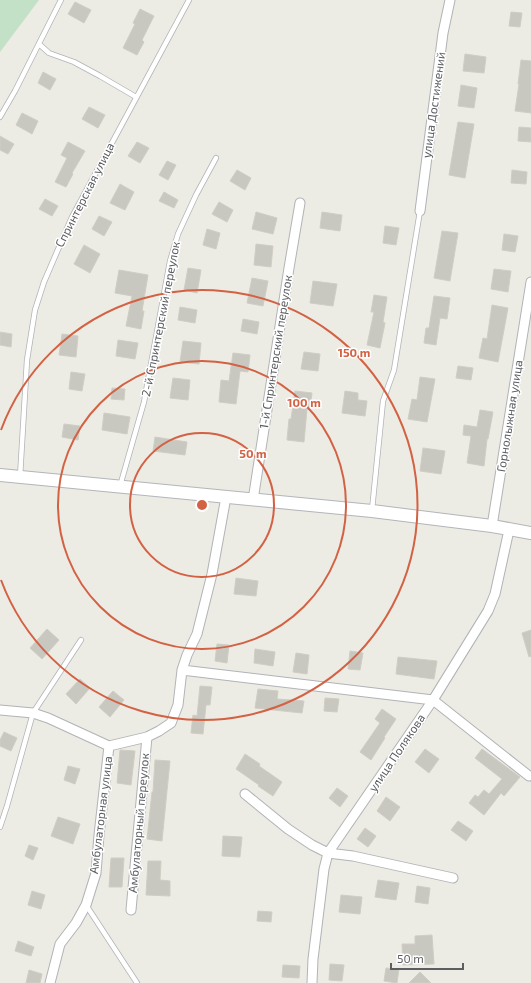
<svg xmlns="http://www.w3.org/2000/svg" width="531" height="983" font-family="'Exo 2',sans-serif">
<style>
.green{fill:#c3e1c7}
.building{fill:#c8c7c0;stroke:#d0cec3}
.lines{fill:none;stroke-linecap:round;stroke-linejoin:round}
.lane-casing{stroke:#b1b3b7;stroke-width:6}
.street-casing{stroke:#b1b3b7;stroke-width:11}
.secondary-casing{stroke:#b3b5b9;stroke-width:14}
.lane{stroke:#fff;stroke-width:4.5}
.street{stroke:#fff;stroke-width:9}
.secondary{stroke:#fff;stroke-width:12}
.ring{fill:none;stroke:#d36143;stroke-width:2}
.labels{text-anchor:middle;stroke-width:3;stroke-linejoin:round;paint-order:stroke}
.street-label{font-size:12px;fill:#5c5e62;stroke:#fff}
.centre{fill:#d36143;stroke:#fff;stroke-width:2}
.ring-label{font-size:12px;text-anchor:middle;font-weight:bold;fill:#d36143;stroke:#fff;stroke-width:3;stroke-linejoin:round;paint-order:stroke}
</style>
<rect width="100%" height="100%" fill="#ecebe4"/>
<path class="green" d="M0,0h39l-39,52z"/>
<path class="building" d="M75,2l16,8 -7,13 -16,-9z
M140,9l14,7 -12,24 2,2 -7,13 -14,-7 12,-24 -2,-1z
M511,12l11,1 -2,14 -11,-1z
M465,54l21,3 -2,16 -21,-2z
M521,60l10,1v52l-16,-2 4,-27h-1z
M43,72l13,7 -6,11 -12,-7z
M461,85l16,3 -3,20 -16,-2z
M89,107l16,8 -7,13 -16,-9z
M22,113l16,8 -6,13 -16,-9z
M458,122l16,2 -9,54 -16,-3z
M519,127l12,1v14l-13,-1z
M0,136l14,8 -6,10 -8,-4z
M68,142l17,9 -13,22 1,1 -7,13 -11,-5 12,-24 -6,-3z
M137,142l12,6 -9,15 -12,-7z
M167,161l9,4 -8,15 -9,-5z
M237,170l14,8 -6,12 -15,-9z
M512,170l15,2 -1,12 -15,-1z
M120,184l14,8 -9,18 -15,-7z
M164,192l14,8 -4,8 -15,-7z
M45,199l13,7 -6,10 -13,-7z
M219,202l14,8 -6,12 -15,-8z
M256,212l21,6 -4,16 -21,-5z
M322,212l20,3 -2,16 -20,-3z
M99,216l13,6 -8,14 -12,-7z
M385,226l14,2 -3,17 -13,-2z
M207,229l13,4 -4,16 -13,-4z
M442,231l16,2 -8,48 -16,-3z
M504,234l14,2 -3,16 -13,-2z
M256,244l17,2 -2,21 -17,-2z
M84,245l16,9 -10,19 -16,-9z
M188,268l13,2 -4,23 -13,-3z
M494,269l17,2 -3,21 -17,-3z
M119,270l29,5 -6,36h2l-3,18 -15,-3 6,-30 -17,-3z
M252,278l16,3 -5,25 -16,-3z
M313,281l24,3 -4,22 -23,-3z
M374,295l13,2 -4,25 2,1 -5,25 -13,-3 7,-33h-3z
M434,296l16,2 -3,21 -7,-1 -4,27 -12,-2 2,-15h3z
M492,305l16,3 -10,54 -19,-4 4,-20 4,1z
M180,307l17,3 -2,13 -17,-3z
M243,319l16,3 -2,12 -16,-3z
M0,332l12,2 -1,13 -11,-2z
M62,334l16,2 -2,21 -17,-2z
M118,340l20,3 -3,16 -19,-3z
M183,341l18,2 -2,21 -19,-2z
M304,352l16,2 -2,17 -17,-2z
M233,353l17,2 -2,17 -8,-1 -4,33 -17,-2 2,-22 8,1z
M458,366l15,2 -2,12 -15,-2z
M71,372l14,2 -3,17 -13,-2z
M420,377l15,2 -8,43 -19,-3 4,-20 5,1z
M173,378l17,2 -2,20 -18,-2z
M112,388l13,1 -1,11 -13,-1z
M295,391l17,2 -2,17 -3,-1 -3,33 -17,-2 2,-21h2z
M345,391l13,2v7l9,1 -2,15 -23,-3z
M480,410l13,2 -5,27h-1l-3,27 -17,-3 4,-27 -8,-1 1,-10 13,2z
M104,413l26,4 -3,17 -25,-4z
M64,424l16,2 -2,14 -16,-3z
M155,437l32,5 -2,13 -32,-4z
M423,448l22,3 -4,23 -21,-3z
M236,578l22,3 -2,15 -22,-2z
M47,629l12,11 -17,19 -12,-11z
M531,630v26l-2,1 -7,-24z
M217,644l12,1 -2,18 -12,-2z
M255,649l20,3 -2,14 -19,-3z
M350,651l13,2 -3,17 -12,-1z
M296,653l13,2 -2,19 -14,-2z
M398,657l39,4 -3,18 -38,-5z
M80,679l10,9 -14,16 -10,-10z
M200,686l12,1 -2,18h-4l-3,29 -12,-1 2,-18 4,1z
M258,689l20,2 -1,8 27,2 -2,12 -47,-5z
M113,691l11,9 -14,17 -11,-10z
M325,698l14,1 -2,13 -13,-1z
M382,709l14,10 -12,18 1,1 -14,22 -11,-8 20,-29 -5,-4z
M4,732l13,6 -6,13 -11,-5v-6z
M425,749l14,10 -10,14 -14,-11z
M482,749l38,28 -16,19 -3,-3 -17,22 -15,-12 6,-8 3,2 6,-7 5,4 13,-15 -27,-21z
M120,750l15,1 -4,34 -14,-2z
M245,754l15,10 -1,2 23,16 -9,14 -15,-10 1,-1 -23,-16z
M155,760l15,1 -8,80 -15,-2 5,-47h1z
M68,766l12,3 -5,15 -11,-4z
M337,788l11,8 -8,11 -11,-9z
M386,797l14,10 -10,14 -13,-10z
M58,817l22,7 -7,20 -22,-8z
M458,821l15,10 -7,10 -15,-11z
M365,828l11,8 -8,11 -11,-8z
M223,836l19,1 -2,20 -18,-1z
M29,845l9,3 -5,12 -8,-4z
M111,858h13l-2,29h-13z
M148,861h13l-1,19 10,1v15l-24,-1z
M378,880l21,3 -3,17 -21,-3z
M417,886l13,2 -2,16 -13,-2z
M32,891l13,4 -4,14 -13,-4z
M341,895l21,2 -2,17 -21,-2z
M258,911l14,1 -1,10 -14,-1z
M432,935l2,29 -31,1 -1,-21h13v-8z
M18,941l16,6 -3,9 -16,-5z
M330,964l14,1 -2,16 -13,-1z
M283,965l17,1 -1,12 -17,-1z
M386,968l13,1 -2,14 -13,-2z
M29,970l13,4 -2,9h-14z
M420,972l11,11h-22z"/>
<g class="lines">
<defs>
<path id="lane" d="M39,44l10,9 25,9 26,14 36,21
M0,117l15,-26 46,-91
M20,477l7,-117 8,-50 9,-28 28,-65 117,-217
M120,486l24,-84 26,-141 8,-27 18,-39 20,-37
M372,510l11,-109 11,-31 26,-159
M0,827l7,-21 26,-93 48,-73
M86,905l51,78"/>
<path id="street" d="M420,211l23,-178 7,-33
M253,500l36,-232 11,-65
M492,526l39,-244
M182,670l251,30 96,76
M0,710l33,3 15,5 61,28
M245,794l43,35 24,16 16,8 25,3 100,22
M131,910l16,-173
M50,983l10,-39 16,-21 10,-18 10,-32 3,-38 10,-89 38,-9 12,-6 12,-8 7,-18 4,-35 5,-15 10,-21 15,-60 14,-77
M312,983l1,-24 11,-90 4,-16 105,-153 55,-89 7,-17 14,-64"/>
<path id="secondary" d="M0,475l372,36 120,15 39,7"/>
</defs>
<use href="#lane" class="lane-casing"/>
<use href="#street" class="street-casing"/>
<use href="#secondary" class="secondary-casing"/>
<use href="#lane" class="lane"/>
<use href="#street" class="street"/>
<use href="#secondary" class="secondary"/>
</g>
<g class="ring">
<circle cx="202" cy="505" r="72"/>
<circle cx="202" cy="505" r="144"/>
<path d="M1 430A215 215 0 1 1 1 580"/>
</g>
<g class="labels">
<g class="street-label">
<text transform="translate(434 105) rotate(-82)" y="4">улица Достижений</text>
<text transform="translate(85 195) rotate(-63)" y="4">Спринтерская улица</text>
<text transform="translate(161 319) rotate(-79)" y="4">2-й Спринтерский переулок</text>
<text transform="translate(276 352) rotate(-81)" y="4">1-й Спринтерский переулок</text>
<text transform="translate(510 416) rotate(-81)" y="4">Горнолыжная улица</text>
<text transform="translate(397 753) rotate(-56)" y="4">улица Полякова</text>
<text transform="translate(101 815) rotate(-83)" y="4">Амбулаторная улица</text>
<text transform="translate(139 823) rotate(-85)" y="4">Амбулаторный переулок</text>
</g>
</g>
<circle cx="202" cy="505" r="6" class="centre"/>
<g class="ring-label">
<text x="354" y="357">150 m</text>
<text x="304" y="407">100 m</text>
<text x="253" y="458">50 m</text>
</g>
<path d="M391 963v6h72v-6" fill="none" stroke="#5c5e62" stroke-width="2"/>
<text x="397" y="963" font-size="12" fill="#5c5e62" stroke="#ffffff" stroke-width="3" paint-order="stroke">50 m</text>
</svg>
